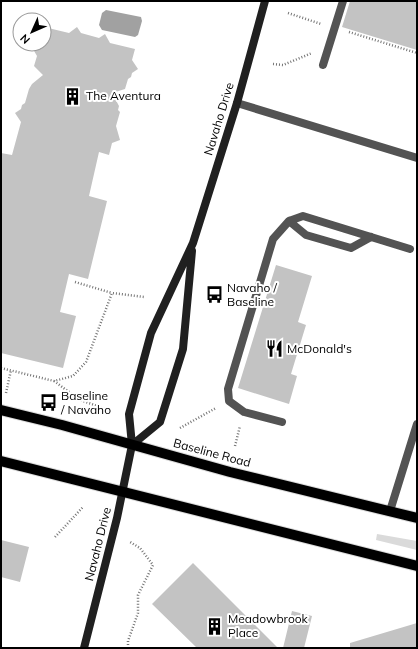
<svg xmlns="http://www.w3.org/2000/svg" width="418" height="649" font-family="Mulish,sans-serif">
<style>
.green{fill:#dadada}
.water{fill:#a1a1a1}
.building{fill:#c3c3c3}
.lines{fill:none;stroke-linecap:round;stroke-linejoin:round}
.primary-casing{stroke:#dbdbdb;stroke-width:12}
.path{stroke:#757575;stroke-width:2.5;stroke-dasharray:1 2;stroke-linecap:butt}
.lane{stroke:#535353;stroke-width:8}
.secondary{stroke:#202020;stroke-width:8}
.primary{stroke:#000;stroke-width:10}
.labels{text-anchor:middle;stroke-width:4;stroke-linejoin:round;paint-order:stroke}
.poi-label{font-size:12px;fill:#000;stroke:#fff;text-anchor:start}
.street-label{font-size:12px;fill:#000;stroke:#fff}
</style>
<rect width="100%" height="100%" fill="#fff"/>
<path class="green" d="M377,534l40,7v9l-41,-10z"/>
<path class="water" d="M106,10l35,7 1,4 -4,14 -3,2 -33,-7 -3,-5 3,-12z"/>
<path class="building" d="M350,1h67v49l-75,-23z
M44,27l25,6 8,-6 4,6 18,5 6,-4 5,9 25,6 -3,11 6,9 -6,4 -1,4 -3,2 -3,10 -13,4 7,13 -1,4 2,2 -4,14 4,14 -8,3 -3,12 -10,-3 -10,44 18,5 -19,78 -19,-5 -9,38 16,4 -13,52 -62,-15v-200l11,2 9,-33 -6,-9 6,-4 1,-4 3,-2 4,-14 3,-5 11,-9 -9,-9 3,-10 -7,-12h14z
M276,265l36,11 -14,46 8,3 -15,49 6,2 -8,28 -51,-16z
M1,540l28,7 -9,35 -19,-5z
M193,563l85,85h-81l-45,-44z
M292,611l20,5 -8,32h-21z
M417,623v25h-67v-5z"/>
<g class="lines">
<defs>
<path id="primary" d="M1,410l61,15 168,47 187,46
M1,461l416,105"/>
</defs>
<use href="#primary" class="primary-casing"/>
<path class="path" d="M288,13l33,11
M349,32l68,21
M273,64l10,1 29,-12
M75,282l37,11
M1,368l53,13 19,-5 13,-14 26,-69 32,4
M54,381l26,19 26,9
M6,393l5,-23
M180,428l36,-20
M235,446l5,-20
M55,537l28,-30
M128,648v-7l10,-28v-18l15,-30 -13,-17 -10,-6"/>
<path class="lane" d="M323,65l20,-64
M237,103l180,55
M289,221l17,14 45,13 20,-11
M282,422l-38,-10 -15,-11 -1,-12 45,-150 16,-18 14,-5 107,33
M390,511l27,-87"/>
<path class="secondary" d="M132,445l28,-23 23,-73 9,-98
M84,648l33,-130 15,-73 -3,-31 22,-81 42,-90 44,-140 28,-102"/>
<use href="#primary" class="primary"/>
</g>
<defs>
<symbol id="building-bare" viewBox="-9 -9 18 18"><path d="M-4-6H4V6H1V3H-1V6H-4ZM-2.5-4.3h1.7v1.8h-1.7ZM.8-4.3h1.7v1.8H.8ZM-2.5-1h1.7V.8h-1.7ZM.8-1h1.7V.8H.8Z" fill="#000" stroke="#fff" stroke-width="2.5" paint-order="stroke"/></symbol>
<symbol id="bus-bare" viewBox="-9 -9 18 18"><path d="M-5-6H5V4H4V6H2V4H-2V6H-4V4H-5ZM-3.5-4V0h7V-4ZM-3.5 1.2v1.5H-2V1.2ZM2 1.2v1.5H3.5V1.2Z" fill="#000" stroke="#fff" stroke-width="2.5" paint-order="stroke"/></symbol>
<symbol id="restaurant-bare" viewBox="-9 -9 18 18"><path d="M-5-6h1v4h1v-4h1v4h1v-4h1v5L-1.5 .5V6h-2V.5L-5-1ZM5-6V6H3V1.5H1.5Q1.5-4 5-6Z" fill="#000" stroke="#fff" stroke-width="2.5" paint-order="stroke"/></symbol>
</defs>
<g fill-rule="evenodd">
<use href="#building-bare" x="60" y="84" width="25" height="25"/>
<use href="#bus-bare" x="202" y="282" width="25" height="25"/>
<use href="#restaurant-bare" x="262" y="336" width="25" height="25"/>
<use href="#bus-bare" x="36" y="390" width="25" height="25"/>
<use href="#building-bare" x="202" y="614" width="25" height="25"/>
</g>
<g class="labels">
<g class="poi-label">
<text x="86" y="100">The Aventura</text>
<text x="227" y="292">Navaho /<tspan x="227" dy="14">Baseline</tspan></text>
<text x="287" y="353">McDonald's</text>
<text x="61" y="400">Baseline<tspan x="61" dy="14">/ Navaho</tspan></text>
<text x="228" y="623">Meadowbrook<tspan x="228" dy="14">Place</tspan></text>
</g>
<g class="street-label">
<text transform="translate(219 119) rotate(-73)" y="4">Navaho Drive</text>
<text transform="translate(212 453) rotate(15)" y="4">Baseline Road</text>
<text transform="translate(98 544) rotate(-76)" y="4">Navaho Drive</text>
</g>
</g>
<rect width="418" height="649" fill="none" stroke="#000000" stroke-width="4"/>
<g transform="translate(32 32) rotate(225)"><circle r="19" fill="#ffffff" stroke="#999999"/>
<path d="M0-3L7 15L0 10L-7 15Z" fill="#000000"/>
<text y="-6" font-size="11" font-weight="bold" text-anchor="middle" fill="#000000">N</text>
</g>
</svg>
